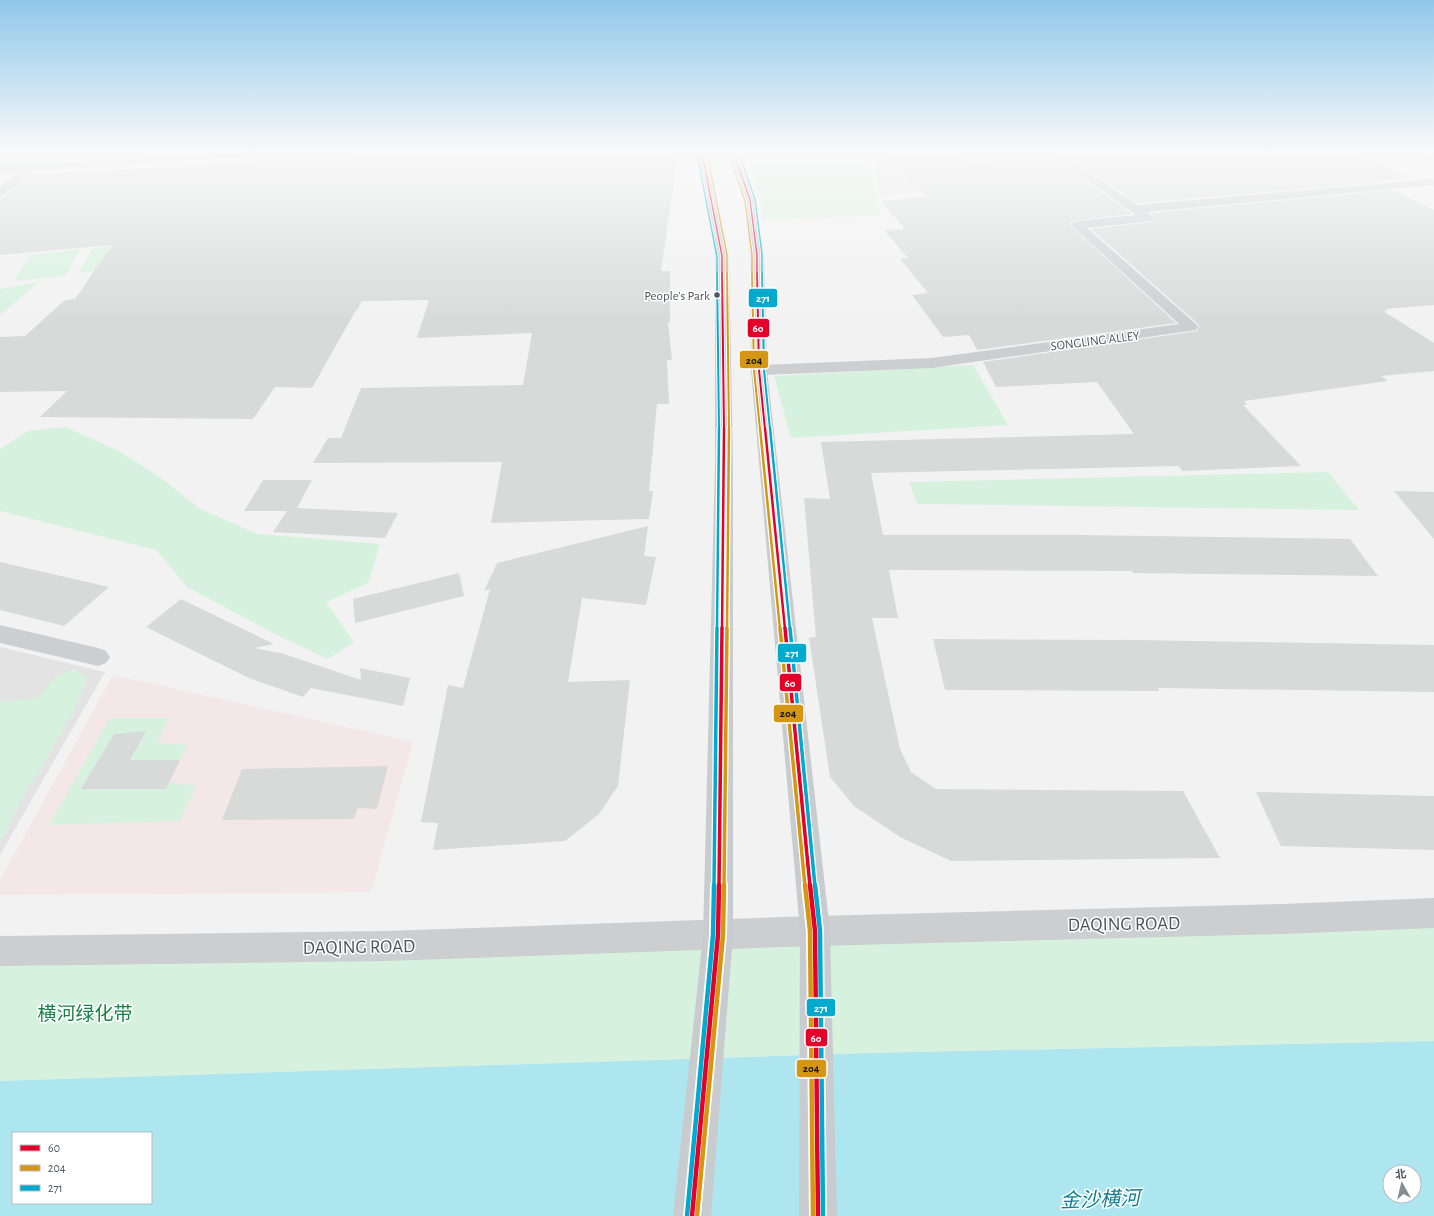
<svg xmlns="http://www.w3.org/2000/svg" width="1434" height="1216" font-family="'Alegreya Sans','Noto Sans SC',sans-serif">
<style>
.education{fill:#e4e3e4}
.medical{fill:#f4e7e7}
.green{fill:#d7f1df}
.water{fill:#ade6ee;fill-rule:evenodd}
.building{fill:#d8dada}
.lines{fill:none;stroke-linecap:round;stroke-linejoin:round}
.street{fill:#ccced0;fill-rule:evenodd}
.secondary{fill:#cccfd2;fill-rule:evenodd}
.primary{fill:#c8cccf;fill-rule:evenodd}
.bus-1-far4-casing{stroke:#fff;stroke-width:3}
.bus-1-far3-casing{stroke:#fff;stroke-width:4}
.bus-1-far2-casing{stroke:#fff;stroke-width:5}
.bus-1-far1-casing{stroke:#fff;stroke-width:6}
.bus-1-casing{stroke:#fff;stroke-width:8}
.bus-2-far4-casing{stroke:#fff;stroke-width:3}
.bus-2-far3-casing{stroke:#fff;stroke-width:4}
.bus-2-far2-casing{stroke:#fff;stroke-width:5}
.bus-2-far1-casing{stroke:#fff;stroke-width:6}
.bus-2-casing{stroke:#fff;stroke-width:8}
.bus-3-far4-casing{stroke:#fff;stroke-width:3}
.bus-3-far3-casing{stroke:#fff;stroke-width:4}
.bus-3-far2-casing{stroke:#fff;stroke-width:5}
.bus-3-far1-casing{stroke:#fff;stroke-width:6}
.bus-3-casing{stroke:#fff;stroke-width:8}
.bus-1-far4{stroke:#e4002b;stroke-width:1.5}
.bus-1-far3{stroke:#e4002b;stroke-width:2}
.bus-1-far2{stroke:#e4002b;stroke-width:2.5}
.bus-1-far1{stroke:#e4002b;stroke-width:3.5}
.bus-1{stroke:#e4002b;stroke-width:4.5}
.bus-2-far4{stroke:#d49613;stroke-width:1.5}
.bus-2-far3{stroke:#d49613;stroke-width:2}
.bus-2-far2{stroke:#d49613;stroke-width:2.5}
.bus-2-far1{stroke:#d49613;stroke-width:3.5}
.bus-2{stroke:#d49613;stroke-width:4.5}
.bus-3-far4{stroke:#00a9ce;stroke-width:1.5}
.bus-3-far3{stroke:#00a9ce;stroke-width:2}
.bus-3-far2{stroke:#00a9ce;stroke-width:2.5}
.bus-3-far1{stroke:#00a9ce;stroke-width:3.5}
.bus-3{stroke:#00a9ce;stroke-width:4.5}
.bus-dot{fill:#49565f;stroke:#fff;stroke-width:1.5}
.labels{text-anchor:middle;stroke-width:3;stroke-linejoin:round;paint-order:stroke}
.far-bus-label{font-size:13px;fill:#49565f;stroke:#fff;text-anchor:end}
.far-street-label{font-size:13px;fill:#49565f;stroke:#fff}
.near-street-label{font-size:19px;fill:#49565f;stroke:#fff}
.near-park-label{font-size:19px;fill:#188143;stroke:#fff}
.near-water-label{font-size:20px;font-style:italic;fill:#0f7f8e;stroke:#fff}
.line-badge{stroke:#fff;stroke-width:1.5}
.badge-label{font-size:11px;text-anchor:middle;font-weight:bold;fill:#fff}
.pale-badge-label{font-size:11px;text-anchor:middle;font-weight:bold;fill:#111}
</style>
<rect width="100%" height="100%" fill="#f2f2f2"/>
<path class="education" d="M872,153h174l35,24 -201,18z
M0,647l105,25 -105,183z"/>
<path class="medical" d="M113,675l300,67 -42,150 -371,3v-15z"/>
<path class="green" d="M0,153h229l-229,16z
M966,153h25l9,8h-3l3,3 -61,4 -1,-9 31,-3z
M994,153h45l4,3 -42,3z
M866,159l15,57 -118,3 -9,-56z
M138,244l-13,24 -47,5 15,-25z
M80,249l-14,27 -52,5 16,-26z
M39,282l-39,33v-26z
M973,365l35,60 -217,13 -17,-62z
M65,427l54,24 42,27 39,31 58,25 122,10 -12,39 -42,19 28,40 -26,17 -51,-24 -90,-48 -31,-37 -156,-39v-62l28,-18z
M1328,472l31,38 -442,-6 -8,-22z
M75,669l12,10 -8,21 -34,62 -25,40 -14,30 -6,8v-138l39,-4 17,-22z
M110,718h59l-12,25 31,2 -8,15h-50l16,-28 -31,2 -34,55 88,-7 27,4 -16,35 -131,4z
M1434,913v128l-563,12 -871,28v-132z"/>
<path class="water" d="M1434,1041v175h-1434v-135l871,-28zM13,1133h138v70h-138zM1390,1172h24v24h-24z"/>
<path class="building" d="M377,153h301l-17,118h9v51h-2l4,38h-5l2,44h-12l-8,87h4l-4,28 -158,4 11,-61 -189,1 15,-25h13l20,-50 162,-3 9,-52 -115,5 12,-38 -67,1 -5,9h-1l-44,78 -37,-1 -22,32 -213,-2 27,-26 -67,1v-55l25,-1 40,-36 10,-1 37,-54 -112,10v-58l5,-1 25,-21 308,-18z
M883,153h75l13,11 83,-6 78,56 -55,6 -5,1 -2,4 106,98 -199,27 -8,-15 -26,2 -31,-42 16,-2 -28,-34 8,-1 -24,-28 21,-1 -24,-28 45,-4z
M1064,153h293l54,25 -38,3 3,2 -239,20z
M1393,190l41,20v95l-49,4 2,2h-4l51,32v28l-53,5 7,5 -144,20 3,4h-4l58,61 -119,5 -3,-5 -308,7 12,62h197l270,4 28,37 -245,-3 -1,-2 -243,-1 9,48h-26l28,131 11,23 25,17 247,2 37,67 -269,3 -51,-24 -46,-31 -24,-29 -21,-139 7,-1 -12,-139 26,1 -9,-57 313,-8 -37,-52 -101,5 -13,-25 214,-31 2,-5 -2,-3 -106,-94 61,-7 3,-4 -4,-5z
M263,480h49l-15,28 101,5 -13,25 -112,-6 14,-21h-43z
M1394,491l40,1v47z
M648,526l-4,30 12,1 -10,48 -64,-7 -14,84 62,-2 -12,106 -19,28 -34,27 -132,9 5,-27 -17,-1 27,-137 15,3 27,-99 -6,2 13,-28z
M0,562l109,25 -45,39 -64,-16z
M459,573l5,23 -109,27 -2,-24z
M181,599l93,45 -19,4 29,6 77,26 -1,-12 50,10 -7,28 -92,-18 -8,9 -54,-19 -103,-51z
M933,639l202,1 299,5v47l-276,-4 1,3 -214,-1z
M146,731l-16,29h50l-14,29h-85l33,-55z
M388,766l-11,43 -19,-1 -4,11 -132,1 20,-51z
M1256,792l178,4v54l-153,-4z"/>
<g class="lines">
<path class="street" d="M1049,153h12l76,52 297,-26v6l-287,27 7,6 -2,3 -65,7 109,96 2,3 -2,3 -264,38 -173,7 -6,-2 -2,-3 2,-3 6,-2 173,-7 247,-34 -108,-99 2,-3 4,-1 59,-6z
M30,165l4,1 1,2 -1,2 -30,25 -4,1v-9l26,-21z
M0,625l98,23 8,3 4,6 -4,6 -8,3 -98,-23z
M1434,898v30l-152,6 -467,12 -430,15 -385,5v-30l385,-5 430,-15 467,-12z"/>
<path class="secondary" d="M201,153h55l-5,3 -251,17v-6z
M1412,153h14l8,4v7z"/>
<path class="primary" d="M697,153h10l22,103 4,208v471l-22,281h-38l30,-281 12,-471v-208z
M729,153h10l17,47 8,55 3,115 63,561 7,285h-38l1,-285 -49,-561 -1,-115 -6,-55z"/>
<defs>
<path id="bus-1-far4" d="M702,153l20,103v18
M734,153l16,47 7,55v19"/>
<path id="bus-1-far3" d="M722,273l2,156
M757,273l2,97 6,59"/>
<path id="bus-1-far2" d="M765,428l20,201
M722,629l2,-201"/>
<path id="bus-1-far1" d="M785,628l25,258
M719,886l3,-258"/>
<path id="bus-1" d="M810,885l5,46 3,285
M692,1216l26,-281 1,-50"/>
<path id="bus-2-far4" d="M707,153l20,102v19
M729,155l16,46 7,54v19"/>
<path id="bus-2-far3" d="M727,273l2,156
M752,273l2,97 6,59"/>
<path id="bus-2-far2" d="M760,428l20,201
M727,629l2,-201"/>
<path id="bus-2-far1" d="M780,628l25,258
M724,886l3,-258"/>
<path id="bus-2" d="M805,885l5,46 3,285
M697,1216l26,-281 1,-50"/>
<path id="bus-3-far4" d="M739,153l16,46 7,55v20
M697,154l20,103v17"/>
<path id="bus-3-far3" d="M717,273l2,156
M762,273l2,97 6,59"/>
<path id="bus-3-far2" d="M770,428l20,201
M717,629l2,-201"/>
<path id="bus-3-far1" d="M790,628l25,258
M714,886l3,-258"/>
<path id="bus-3" d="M815,885l5,46 3,285
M687,1216l26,-281 1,-50"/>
</defs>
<use href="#bus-1-far4" class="bus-1-far4-casing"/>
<use href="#bus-1-far3" class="bus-1-far3-casing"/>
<use href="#bus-1-far2" class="bus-1-far2-casing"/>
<use href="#bus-1-far1" class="bus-1-far1-casing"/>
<use href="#bus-1" class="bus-1-casing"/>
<use href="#bus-2-far4" class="bus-2-far4-casing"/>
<use href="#bus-2-far3" class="bus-2-far3-casing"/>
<use href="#bus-2-far2" class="bus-2-far2-casing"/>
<use href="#bus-2-far1" class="bus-2-far1-casing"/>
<use href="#bus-2" class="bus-2-casing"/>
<use href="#bus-3-far4" class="bus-3-far4-casing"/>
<use href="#bus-3-far3" class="bus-3-far3-casing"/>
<use href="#bus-3-far2" class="bus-3-far2-casing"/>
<use href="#bus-3-far1" class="bus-3-far1-casing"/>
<use href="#bus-3" class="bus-3-casing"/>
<use href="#bus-1-far4" class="bus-1-far4"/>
<use href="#bus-1-far3" class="bus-1-far3"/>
<use href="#bus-1-far2" class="bus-1-far2"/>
<use href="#bus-1-far1" class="bus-1-far1"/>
<use href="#bus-1" class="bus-1"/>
<use href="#bus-2-far4" class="bus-2-far4"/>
<use href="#bus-2-far3" class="bus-2-far3"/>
<use href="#bus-2-far2" class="bus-2-far2"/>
<use href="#bus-2-far1" class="bus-2-far1"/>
<use href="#bus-2" class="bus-2"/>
<use href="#bus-3-far4" class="bus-3-far4"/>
<use href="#bus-3-far3" class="bus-3-far3"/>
<use href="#bus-3-far2" class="bus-3-far2"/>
<use href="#bus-3-far1" class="bus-3-far1"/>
<use href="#bus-3" class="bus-3"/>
</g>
<linearGradient id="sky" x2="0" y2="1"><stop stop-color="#90c8ea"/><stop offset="0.47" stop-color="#f9f9f9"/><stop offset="1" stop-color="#f9f9f9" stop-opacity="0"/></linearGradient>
<rect width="1434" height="323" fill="url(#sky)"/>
<circle class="bus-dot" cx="717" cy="295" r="3.5"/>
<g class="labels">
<g class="far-bus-label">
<text x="710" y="300">People's Park</text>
</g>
<g class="far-street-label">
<text transform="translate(1095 340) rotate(-7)" y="5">SONGLING ALLEY</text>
</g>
<g class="near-street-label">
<text transform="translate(1124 923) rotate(-1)" y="7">DAQING ROAD</text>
<text transform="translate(359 946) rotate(-1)" y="7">DAQING ROAD</text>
</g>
<g class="near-park-label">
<text x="85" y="1020">横河绿化带</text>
</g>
<g class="near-water-label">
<text transform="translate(1100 1199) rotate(-2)" y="7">金沙横河</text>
</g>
</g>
<g class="line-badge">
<rect x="748" y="288" width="30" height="20" rx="4" fill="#00a9ce"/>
<rect x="747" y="318" width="23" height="20" rx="4" fill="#e4002b"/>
<rect x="739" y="350" width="30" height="19" rx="4" fill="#d49613"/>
<rect x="777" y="643" width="30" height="20" rx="4" fill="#00a9ce"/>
<rect x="779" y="673" width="23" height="19" rx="4" fill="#e4002b"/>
<rect x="773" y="704" width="31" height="19" rx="4" fill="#d49613"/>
<rect x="806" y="998" width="30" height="19" rx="4" fill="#00a9ce"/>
<rect x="805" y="1028" width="23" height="19" rx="4" fill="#e4002b"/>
<rect x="796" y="1059" width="31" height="19" rx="4" fill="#d49613"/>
</g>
<g class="badge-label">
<text x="763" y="302">271</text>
<text x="758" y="332">60</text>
<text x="792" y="657">271</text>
<text x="790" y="687">60</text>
<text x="821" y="1012">271</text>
<text x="816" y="1042">60</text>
</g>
<g class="pale-badge-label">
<text x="754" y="364">204</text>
<text x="788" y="717">204</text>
<text x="811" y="1072">204</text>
</g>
<rect x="12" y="1132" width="140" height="72" fill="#ffffff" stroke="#b6bbbf"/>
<rect x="20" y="1145" width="20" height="6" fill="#e4002b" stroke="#b6bbbf"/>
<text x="48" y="1152" font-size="12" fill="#49565f">60</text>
<rect x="20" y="1165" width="20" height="6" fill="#d49613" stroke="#b6bbbf"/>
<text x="48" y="1172" font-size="12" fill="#49565f">204</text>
<rect x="20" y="1185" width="20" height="6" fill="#00a9ce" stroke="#b6bbbf"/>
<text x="48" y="1192" font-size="12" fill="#49565f">271</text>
<g transform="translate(1402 1184) rotate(352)"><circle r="19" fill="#ffffff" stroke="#b6bbbf"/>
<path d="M0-3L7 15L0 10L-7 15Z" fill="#848d92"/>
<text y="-6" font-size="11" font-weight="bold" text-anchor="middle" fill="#49565f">北</text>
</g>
</svg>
